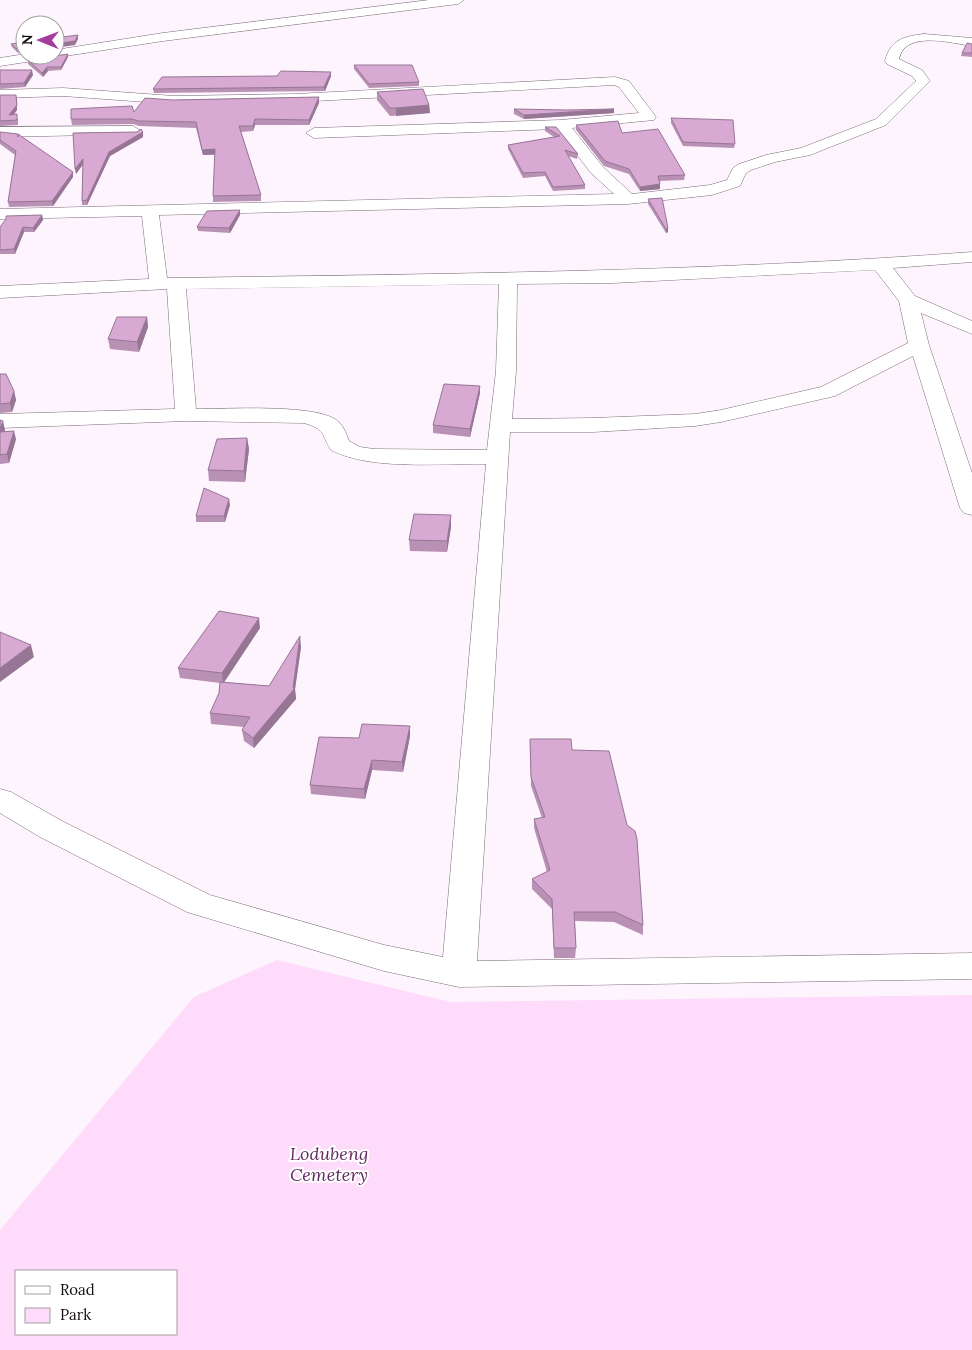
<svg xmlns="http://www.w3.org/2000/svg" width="972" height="1350" font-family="Lora,serif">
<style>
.green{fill:#fedbfb;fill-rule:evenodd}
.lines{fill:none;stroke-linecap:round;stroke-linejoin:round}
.minor-casing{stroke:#796b78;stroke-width:1}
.minor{fill:#fff;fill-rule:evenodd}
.wall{fill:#b991b5}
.shaded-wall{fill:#967694}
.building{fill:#d7a9d3;stroke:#967694}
.labels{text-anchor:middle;stroke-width:4;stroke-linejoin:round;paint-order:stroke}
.near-park-label{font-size:18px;font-style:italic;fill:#622b60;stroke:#fff}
</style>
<rect width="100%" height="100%" fill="#fef4fd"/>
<path class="green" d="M277,960l173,42 522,-7v355h-972v-120l194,-233zM16,1271h160v63h-160z"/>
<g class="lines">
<defs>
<path id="minor" d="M429,0h35l-6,4 -295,37 -163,25v-8l25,-4 30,1v-5l108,-17z
M924,34l48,4v8c-21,-3 -67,-16 -73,13l23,11 8,11 -44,44 -76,30 -35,7 -24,8 -5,3 -6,13 -28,9 -84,9 -469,11 8,63c269,-4 537,-6 805,-26v10l-79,6 22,28 57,25v13l-51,-21 8,32 43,128v42l-8,-2 -4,-5 -47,-152 -78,40 -114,26 -26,4 -102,6h-83l-33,529 495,-8v26l-513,8 -75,-16 -197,-59 -147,-75 -40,-24v-24l11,3 51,29 148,74 174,50 59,12 43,-493c-46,-1 -115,7 -155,-14 -11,-17 -4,-20 -27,-27l-118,-2 -186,7v-14l175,-5 -8,-120 -167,9v-12l149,-7 -7,-63 -142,3v-10l614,-15 -23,-21 -34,-44 -243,9 -8,-5 8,-5 247,-8 78,-7 -20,-26 -5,-2 -318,17 -122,2 -111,-8 -63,2v-8l63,-2 111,8 122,-2 319,-17 14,4 27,36 -2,3 -82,8 31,39 29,27 78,-9 17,-5 6,-12 6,-4 27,-9 35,-7 75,-29 40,-38 -4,-5 -25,-12 -2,-3c5,-21 19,-25 39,-27zM875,270l24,31 9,42 -87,44 -100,23 -26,4 -102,4 -81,1 4,-48 1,-87 96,-1zM499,284l-3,87 -9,79 -113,-1 -14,-2 -11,-6c-3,-8 -6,-17 -14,-22 -25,-15 -107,-10 -139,-10l-10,-120z
M133,126l8,5 -3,3 -138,3v-10z"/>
</defs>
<use href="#minor" class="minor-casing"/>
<use href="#minor" class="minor"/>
</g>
<path class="wall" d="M25,42v11h-7l-6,-6 -1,-3z
M972,44v13l-11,-1 1,-3z
M68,57l-7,13 -13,1 -5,6 -15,-13v-4z
M354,65l65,17v4l-50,2 -15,-19z
M0,70l33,5 -8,12 -25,2z
M331,76l-6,15 -171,2 -1,-4z
M377,92l52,13 1,8 -40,3 -13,-16z
M0,95l17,4v11l-3,4 4,5v6l-18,1z
M319,97v6l-10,22h-54l-2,6 -12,1 20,63v6l-48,1v-6l2,-41h-12l-7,-27 -57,-2 -6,-2 -61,1 -1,-6 63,-7 39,-12z
M514,109l100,4 -90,6 -10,-5z
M671,118l64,26 -1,4 -51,-2 -12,-23z
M576,125l46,8 63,42 -1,5 -25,1 1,8 -20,2 -11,-17 -25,-8 -28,-36z
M545,127h11l22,27 -1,5 -9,-3 17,29v4l-32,2 -8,-15 -22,2 -15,-29v-4l46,-8 -9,-6z
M0,132l73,40v5l-20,29 -44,1 -1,-5 7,-47 -15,-11z
M143,132v5l-33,19 -23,49h-5v-4l1,-37 -7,10 -3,-41z
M662,198l6,34 -2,1 -18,-29v-5z
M42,215l1,5 -9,12h-10l-9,22h-15v-27z
M240,215l-10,18 -32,-2 -1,-4z
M147,317l1,10 -9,25 -29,-3 -2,-10z
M0,374l14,17 2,9 -4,12 -12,1z
M480,386v7l-10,44 -37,-4v-8z
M0,420l5,10 -1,1 12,8 -7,24 -9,1z
M247,438l2,11 -4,33 -36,-1 -1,-11z
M230,505l-5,17h-29v-6z
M451,527l-4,25 -37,-1 -1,-11z
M260,628l-36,54 45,4 32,-39 -6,42 1,10 -42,49 -10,-7 -2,-11 2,-3 -33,-3 -1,-11 9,-20 1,-10 -40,-5 -2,-10z
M410,726v10l-7,36 -31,-2 -7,29 -54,-5 -1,-9 49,-47z
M530,739l42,11 71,175v10l-29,-13 -39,-1 1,27 -1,10h-21l-2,-49 -20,-20v-10l15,-7 -13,-44v-9l8,-1 -11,-32z"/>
<path class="shaded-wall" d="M78,35v4l-3,6 -20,3v-4z
M68,54v3l-7,13v-3z
M47,67l1,4 -5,6 -1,-4z
M32,70l1,5 -8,12 -1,-4z
M331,72v4l-6,15 -1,-4z
M16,95l1,15 -7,10 -1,-5z
M319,97v6l-10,22v-5z
M429,105l1,8 -34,3v-8z
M614,109v4l-90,6v-4z
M255,119v6l-2,6v-5z
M143,132v5l-33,19 -23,49v-5l22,-48z
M215,149l1,5 -13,1 -1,-5z
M83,159l1,4 -8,11 -1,-5z
M73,172v5l-20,29 -1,-5z
M660,184v5l-20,2v-4z
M240,210v5l-10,18 -1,-5z
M42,215l1,5 -9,12 -1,-4z
M23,227l1,5 -9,22 -1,-5z
M668,228v4l-2,1v-4z
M147,317l1,10 -9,25 -2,-10z
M480,386v7l-10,44v-8z
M14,391l2,9 -4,12 -2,-9z
M3,421l2,9 -4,10 -1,-11z
M14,431l2,8 -7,24 -2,-9z
M247,438l2,11 -4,33 -1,-11z
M229,499l1,6 -5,17 -1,-6z
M451,515v12l-4,25v-11z
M259,618l1,10 -37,56 -1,-11z
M300,636l1,11 -6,42 1,10 -42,49 -1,-10 40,-50z
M31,645l3,12 -34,25v-14z
M410,726v10l-7,36 -1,-10z
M372,760v10l-7,29 -1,-10z"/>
<path class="building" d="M78,35l-3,6 -20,3v-6z
M25,42v7h-8l-6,-5z
M967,43l5,1v9h-10z
M68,54l-7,13h-14l-5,6 -14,-13z
M354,65h58l7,17 -50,2z
M0,70h32l-8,13 -24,1z
M281,71l50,1 -7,15 -171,2 9,-12 115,-1z
M423,89l6,16 -33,3h-6l-13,-16z
M0,95h16l1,10 -8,10 8,-1v6l-17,1z
M319,97l-10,23 -54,-1 -2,7h-14l22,69 -48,1 2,-47 -13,1 -6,-28 -58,-1 -6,-2h-61v-10l61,-3 2,6 11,-14 28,2z
M514,109l53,1 47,-1 -90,6z
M671,118l62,2 2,24 -52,-2z
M618,121l4,12 36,-4 27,46 -27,1 2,8 -20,3 -11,-18 -24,-8 -29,-36z
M545,127h11l22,27 -13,-4 20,35 -32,2 -8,-15 -22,1 -15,-28 52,-9z
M141,129l2,3 -34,20 -22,48 -5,1 1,-42 -8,10 -2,-36 64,-1z
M0,132l18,2v3v-3l55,38 -21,29 -44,1 8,-51 -16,-11z
M662,198l6,30 -2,1 -18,-30z
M240,210l-11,18 -32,-1 10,-16z
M42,215l-9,13 -10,-1 -9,22 -14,1v-23l6,-8v-3z
M117,317h30l-10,25 -29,-3z
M0,374h6l8,17 -4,12 -10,1z
M444,384l36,2 -10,43 -37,-4z
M0,420l3,1 -3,8z
M14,431l-7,23 -7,1v-23z
M247,438l-3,33 -36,-1 9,-31z
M204,488l25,11 -5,17h-28z
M414,514l37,1 -4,26 -38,-1z
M219,611l40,7 -37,55 -44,-5z
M0,632l31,13 -31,23z
M300,636l-7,52h2l-42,50 -11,-8 8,-13 -40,-4 9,-20 1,-11 49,4z
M362,724l48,2 -8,36 -30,-2 -8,29 -54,-4 9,-48 40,1z
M530,739h41l1,11 37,1 18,74 8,6 2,8 6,86 -28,-13h-41l2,36h-22l-2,-49 -20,-20 18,-9 -16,-51 11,-2 -14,-40z"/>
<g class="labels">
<g class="near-park-label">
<text x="329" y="1160">Lodubeng<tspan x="329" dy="21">Cemetery</tspan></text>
</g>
</g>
<rect x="15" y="1270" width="162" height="65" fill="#ffffff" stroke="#a19fa1"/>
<rect x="25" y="1286" width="25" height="8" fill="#ffffff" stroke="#a19fa1"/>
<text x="60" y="1295" font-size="15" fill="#150f14">Road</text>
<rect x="25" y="1308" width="25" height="15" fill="#fedbfb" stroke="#a19fa1"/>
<text x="60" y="1320" font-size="15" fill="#150f14">Park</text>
<g transform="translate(40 40) rotate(271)"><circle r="24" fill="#ffffff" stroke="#a19fa1"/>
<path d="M0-4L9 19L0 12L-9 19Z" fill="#a43da0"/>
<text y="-8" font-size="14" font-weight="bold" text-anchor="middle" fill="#150f14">N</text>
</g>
</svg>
